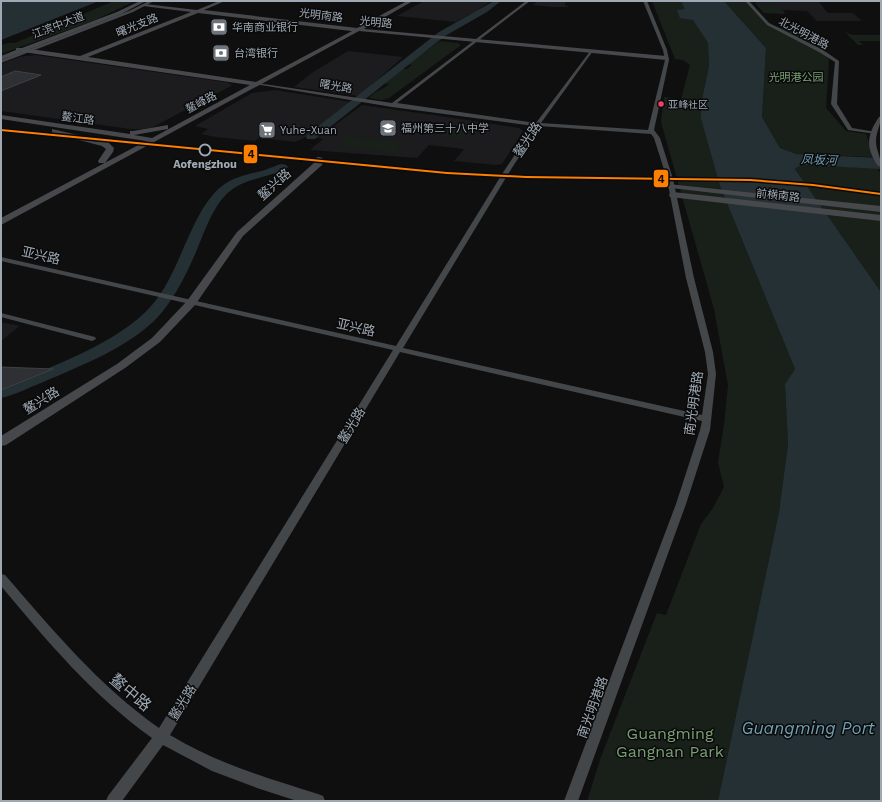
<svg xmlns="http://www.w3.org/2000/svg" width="882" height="802" font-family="'Work Sans','Noto Sans SC',sans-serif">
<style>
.built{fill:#1c1c1e}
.green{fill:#19201a}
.water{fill:#253034}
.pier{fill:#0f0f10}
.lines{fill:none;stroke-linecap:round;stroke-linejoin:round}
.river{fill:#253034;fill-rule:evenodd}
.building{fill:#2f3033;stroke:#3e4144}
.minor{fill:#444749;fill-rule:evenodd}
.major{fill:#46484b;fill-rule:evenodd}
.metro-1-casing{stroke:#0a0a0b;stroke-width:3}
.metro-1{fill:#ff7f00;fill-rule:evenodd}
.bus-dot{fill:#f24062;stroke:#0a0a0b;stroke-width:1.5}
.stop-dot{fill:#0a0a0b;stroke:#9ea9b3;stroke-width:2}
.labels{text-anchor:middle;stroke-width:3;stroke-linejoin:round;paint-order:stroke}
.far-bus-label{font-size:10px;fill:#9ea9b3;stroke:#0a0a0b;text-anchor:start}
.far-street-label{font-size:11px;fill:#9ea9b3;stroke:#0a0a0b}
.far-poi-label{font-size:11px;fill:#9ea9b3;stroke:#0a0a0b;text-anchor:start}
.far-park-label{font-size:11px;fill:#79a073;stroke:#0a0a0b}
.far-stop-label{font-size:11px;font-weight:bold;fill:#9ea9b3;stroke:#0a0a0b}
.far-water-label{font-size:12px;font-style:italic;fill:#71a1b3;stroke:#0a0a0b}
.street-label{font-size:13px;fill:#9ea9b3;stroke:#0a0a0b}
.near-street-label{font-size:16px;fill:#9ea9b3;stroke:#0a0a0b}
.near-park-label{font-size:16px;fill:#79a073;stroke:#0a0a0b}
.near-water-label{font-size:17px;font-style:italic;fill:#71a1b3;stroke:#0a0a0b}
.line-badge{stroke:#0a0a0b;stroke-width:1.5}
.pale-badge-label{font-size:11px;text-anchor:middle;font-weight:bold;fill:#111}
</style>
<rect width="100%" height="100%" fill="#0f0f10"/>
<path class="built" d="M424,1h67l-13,9 -22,12 -59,-6z
M538,1h27v4l4,2h-16l-20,-2z
M754,1l65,1 9,11h25l9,8h-45l-10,-10 -24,-1 2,4 -21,-1z
M348,51l55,6 -44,39 -65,-9 19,-15z
M35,55l189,27 7,2v2l-78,41 -9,2h-14l-129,-18v-47l18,-7z
M275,90l76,12 -43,34 -13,6 -36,-4 -4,3 -39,-4 -15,-3 7,-5 -13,-3 57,-33z
M362,105l92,13 65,10 4,3 -21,33 -5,1 -43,-4 10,-12 -35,-4 -12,13 -107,-8 13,-11 -6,-1z
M1,322l19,4 -19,15z"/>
<path class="green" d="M114,1h21l-40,19 -94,34v-9l7,-2h7z
M652,1h29l27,42 1,23 -8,38 19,82 75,183 -10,16 3,59 -9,68 -61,289h-131l14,-44 56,-144 9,2 35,-91 12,-16 11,-21 -6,-25 6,-37 4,-40 -14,-76 -53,-187 3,-25 17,2 9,-34 -7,-5 -8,-1z
M724,1h21l22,23 54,28 8,7 -3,49 20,23 20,3 8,23 -78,-3 -16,-6 -18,-31 4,-69z
M756,4l19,1 10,8h-21z
M797,26l24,21 -1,1 -45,-21z
M845,32l8,3h28v6h-22l4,4h-5z
M440,41l18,2 3,2 -72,53 -8,2 -12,-2c6,-7 13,-8 20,-14l-5,-1 19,-14h4l5,-4 -3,-1z
M449,127l22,2 -8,10 -21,-3z
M346,136l58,6 -8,10 -59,-6z
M806,165l71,3 4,6v118l-86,-123 4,-3z"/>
<path class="water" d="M1,1h113l-99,42h-7l-7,2z
M681,1h43l42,47 -4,69 18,31 16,6 85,4v11l-75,-4 -7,1 -4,3 86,123v509h-163l61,-289 9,-68 -3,-60 10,-15 -75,-183 -19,-68v-14l8,-38 -1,-23 -15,-23 -13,-2 -3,-8 8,-1z"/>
<path class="pier" d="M99,1h15l-99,42h-7l-7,2v-5z"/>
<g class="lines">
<path class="river" d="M494,1h7l-14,11 -42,24 -130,103h-8l-1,-2 1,-2 132,-103z
M282,164l4,1 2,2 -2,2c-17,8 -36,9 -52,19 -20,13 -29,43 -38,64 -9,21 -19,41 -33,59 -27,34 -83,55 -122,72 -13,5 -26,12 -40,15v-11c47,-19 117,-43 151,-82 28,-31 39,-95 70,-119 13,-10 29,-12 43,-16 6,-2 11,-5 17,-6z"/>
</g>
<path class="building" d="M15,71l26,4 -40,16v-14z
M1,367l52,2 -52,21z"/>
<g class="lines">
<path class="minor" d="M149,1h5l-21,11 -132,51v-3l130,-50z
M526,1h4l-133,102 139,20 55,-73 2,1 -52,72 107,7 17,-70 -2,-10 -20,-49h4l20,49 2,10 -15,70 6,8 13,41 21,99 19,74 3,22 -6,56 -24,74 -108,297h-14l112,-297 24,-74 2,-9 -302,-69 -230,383c46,28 97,43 148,59l5,2 2,5h-28l-40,-13 -45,-17 -49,-26 -41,56h-16l2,-5 44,-58c-59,-42 -105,-97 -151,-152v-12l4,1c48,55 94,111 154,153l234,-378 -392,-89v-4l395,89 108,-175 30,-45 -142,-19 -137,-23 2,-1 135,20zM539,126l112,8 3,4 13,41 19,99 19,74 3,22 -6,41 -299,-67 107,-177z
M745,1h4l20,22 54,27 16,11 -2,43 15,24 24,4v2l-28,-4 -17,-26 4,-42 -16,-10 -52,-27z
M1,313l94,24 1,2 -4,2 -91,-24z"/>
<path class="major" d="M140,1h6l-25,13 -91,35 50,7 111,-44 -48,-6 2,-2 52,6 22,-9h6l-21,9 153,18 50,-27h6l-49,28 302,27 3,2 -3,2 -307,-29 -358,194v-7l145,-77 -145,-22v-4l129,19v-3h3l35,-6v4l-34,6 18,3 98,-53 -227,-33 -22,8v-4l15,-6v-2h6l95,-36zM198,13l153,18h1l-96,51 -168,-25z
M881,116c0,9 -5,16 -5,25 0,9 5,16 5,25h-3c-13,-19 -11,-31 1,-49z
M52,129l56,13 6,6 -1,4 -8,11h-6l-1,-2 8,-12 -4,-3 -50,-13z
M317,157h3l4,2 -2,6 -79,71 -48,69 -35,37 -35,26 -119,77 -5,1v-10l116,-72 35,-26 35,-37 50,-69 78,-70z
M668,184l213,22v6l-210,-24h-3z
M673,192l208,23v6l-211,-24 -1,-2 1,-2z"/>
<defs>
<path id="metro-1" d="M1,129l446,43 79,4 224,3 63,5 68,9v2l-68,-9 -63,-5 -224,-3 -79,-4 -446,-43z"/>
</defs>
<use href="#metro-1" class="metro-1-casing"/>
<use href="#metro-1" class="metro-1"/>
</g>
<defs>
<symbol id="bank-square" viewBox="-11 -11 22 22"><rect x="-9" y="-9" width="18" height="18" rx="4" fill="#6c737a" stroke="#0a0a0b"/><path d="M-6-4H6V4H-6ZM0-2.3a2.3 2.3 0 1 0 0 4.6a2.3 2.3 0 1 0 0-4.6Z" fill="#fff"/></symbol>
<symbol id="school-square" viewBox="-11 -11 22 22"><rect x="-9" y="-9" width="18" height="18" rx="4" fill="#6c737a" stroke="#0a0a0b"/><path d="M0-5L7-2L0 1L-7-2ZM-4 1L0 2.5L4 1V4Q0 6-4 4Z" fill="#fff"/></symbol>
<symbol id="supermarket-square" viewBox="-11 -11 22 22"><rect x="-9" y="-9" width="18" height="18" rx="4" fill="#6c737a" stroke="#0a0a0b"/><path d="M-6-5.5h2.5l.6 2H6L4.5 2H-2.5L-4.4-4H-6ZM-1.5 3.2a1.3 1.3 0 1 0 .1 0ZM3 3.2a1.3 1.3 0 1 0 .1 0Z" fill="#fff"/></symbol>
</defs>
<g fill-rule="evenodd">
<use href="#bank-square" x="209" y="17" width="20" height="20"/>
<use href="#bank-square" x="211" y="43" width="20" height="20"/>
<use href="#school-square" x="378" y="118" width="20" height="20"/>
<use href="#supermarket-square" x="257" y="120" width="20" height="20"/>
</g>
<circle class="bus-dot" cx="661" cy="104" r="3.5"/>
<circle class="stop-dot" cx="205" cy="150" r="5.5"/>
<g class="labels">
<g class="far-bus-label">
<text x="668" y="108">亚峰社区</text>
</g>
<g class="far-street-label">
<text transform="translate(321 15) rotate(7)" y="4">光明南路</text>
<text transform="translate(376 22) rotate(6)" y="4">光明路</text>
<text transform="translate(58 25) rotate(-21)" y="4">江滨中大道</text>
<text transform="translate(137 25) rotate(-22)" y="4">曙光支路</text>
<text transform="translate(804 33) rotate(28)" y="4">北光明港路</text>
<text transform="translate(336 86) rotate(9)" y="4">曙光路</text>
<text transform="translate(201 102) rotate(-28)" y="4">鳌峰路</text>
<text transform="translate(78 118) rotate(8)" y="4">鳌江路</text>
<text transform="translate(778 195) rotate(6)" y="4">前横南路</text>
</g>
<g class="far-poi-label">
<text x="232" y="31">华南商业银行</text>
<text x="234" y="57">台湾银行</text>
<text x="401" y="132">福州第三十八中学</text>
<text x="280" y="134">Yuhe-Xuan</text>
</g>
<g class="far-park-label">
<text x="796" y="81">光明港公园</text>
</g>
<g class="far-stop-label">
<text x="205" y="168">Aofengzhou</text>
</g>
<g class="far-water-label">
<text transform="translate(819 160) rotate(2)" y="4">凤坂河</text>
</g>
<g class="street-label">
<text transform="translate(527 139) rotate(-56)" y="5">鳌光路</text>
<text transform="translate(274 184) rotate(-42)" y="5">鳌兴路</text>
<text transform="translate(41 255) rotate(13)" y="5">亚兴路</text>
<text transform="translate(356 327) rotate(13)" y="5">亚兴路</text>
<text transform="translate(41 400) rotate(-32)" y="5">鳌兴路</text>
<text transform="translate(693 403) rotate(-82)" y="5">南光明港路</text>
<text transform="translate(351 425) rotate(-59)" y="5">鳌光路</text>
<text transform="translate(182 702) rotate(-58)" y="5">鳌光路</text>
<text transform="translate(592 707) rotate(-70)" y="5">南光明港路</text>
</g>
<g class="near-street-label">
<text transform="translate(131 692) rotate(40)" y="6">鳌中路</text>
</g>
<g class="near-park-label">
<text x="670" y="739">Guangming<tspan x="670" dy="18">Gangnan Park</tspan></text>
</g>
<g class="near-water-label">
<text x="808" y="734">Guangming Port</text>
</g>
</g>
<g class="line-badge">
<rect x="243" y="144" width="15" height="20" rx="4" fill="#ff7f00"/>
<rect x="653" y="169" width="16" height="19" rx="4" fill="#ff7f00"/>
</g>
<g class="pale-badge-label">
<text x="251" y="158">4</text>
<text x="661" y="183">4</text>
</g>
<rect width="882" height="802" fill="none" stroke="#9ea9b3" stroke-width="4"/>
</svg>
